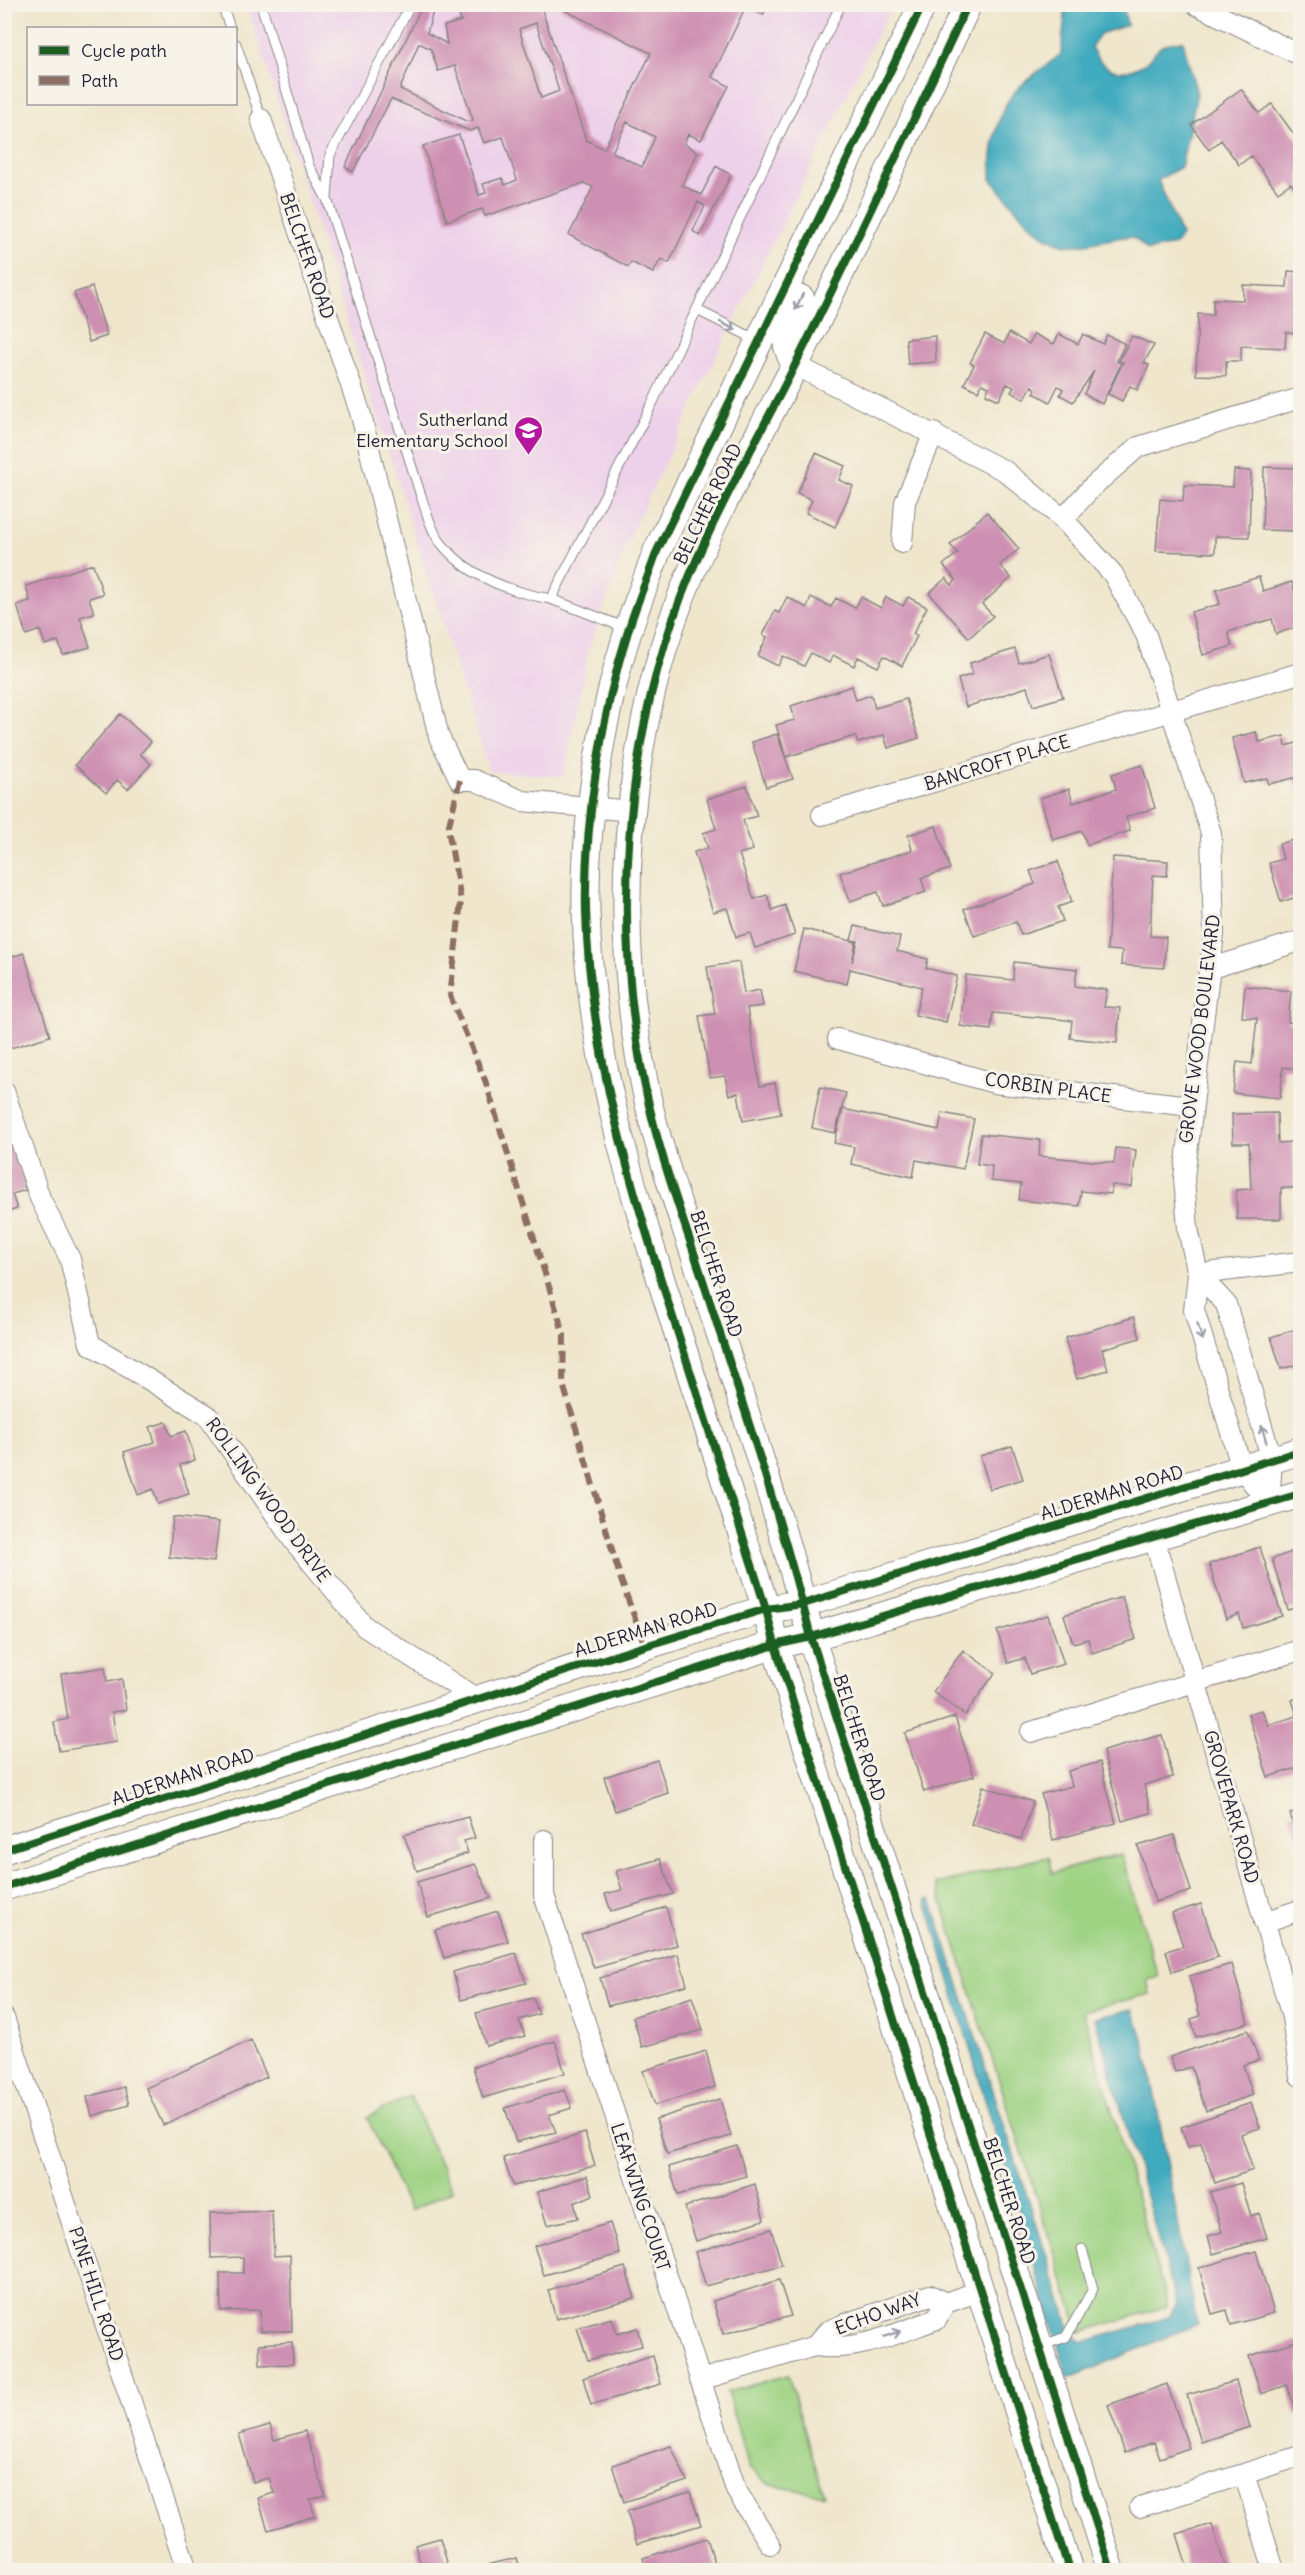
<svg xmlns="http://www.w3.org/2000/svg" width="1305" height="2575" font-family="Delius,sans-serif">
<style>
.built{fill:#edd0e9}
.green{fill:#9fd384;stroke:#607a60;stroke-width:1.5}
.water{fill:#3faabe;stroke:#30667c;stroke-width:1.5}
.building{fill:#ce90b2;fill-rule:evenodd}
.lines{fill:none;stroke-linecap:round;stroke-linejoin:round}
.service-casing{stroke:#888484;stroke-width:11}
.minor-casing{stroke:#888484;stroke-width:22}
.secondary-casing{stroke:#888484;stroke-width:29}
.service{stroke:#fff;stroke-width:9}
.minor{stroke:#fff;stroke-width:20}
.secondary{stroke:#fff;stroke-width:27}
.quiet{stroke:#8d6e63;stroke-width:6;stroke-dasharray:12 6;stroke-linecap:butt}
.cycleway-casing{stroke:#f7f3e8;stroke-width:11}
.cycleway{stroke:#1b5e20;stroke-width:8}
.oneway{stroke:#9c9ca7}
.labels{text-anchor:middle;stroke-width:6;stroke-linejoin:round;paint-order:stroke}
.street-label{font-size:18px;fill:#22223b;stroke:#f7f3e8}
.poi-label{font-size:18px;fill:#22223b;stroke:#f7f3e8;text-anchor:end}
</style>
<rect width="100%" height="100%" fill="#f7f3e8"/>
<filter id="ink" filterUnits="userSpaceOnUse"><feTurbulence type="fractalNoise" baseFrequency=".0167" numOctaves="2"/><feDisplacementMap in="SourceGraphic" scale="12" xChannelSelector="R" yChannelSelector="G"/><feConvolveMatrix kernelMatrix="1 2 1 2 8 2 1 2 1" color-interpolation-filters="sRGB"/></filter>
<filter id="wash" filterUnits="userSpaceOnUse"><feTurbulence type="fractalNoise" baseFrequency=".008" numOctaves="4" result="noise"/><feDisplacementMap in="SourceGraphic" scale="24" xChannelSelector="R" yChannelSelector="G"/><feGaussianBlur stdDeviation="1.35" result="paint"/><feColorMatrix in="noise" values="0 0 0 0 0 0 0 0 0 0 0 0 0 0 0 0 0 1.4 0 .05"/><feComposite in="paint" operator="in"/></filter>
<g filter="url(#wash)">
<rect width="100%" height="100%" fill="#efe6cc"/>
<path class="built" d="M247,5h645l-182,364 -82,171 -39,108 -25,129 -75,-6z"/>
<path class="green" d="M1121,1854l37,122 -11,3 3,15 -67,17 85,295 -88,26 -144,-448 112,-27 4,16z
M410,2096l42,95 -42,20 -43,-94z
M788,2375l36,120 -54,-10 -21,-17 -22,-76z"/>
<path class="water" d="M1066,5h35l24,7 2,13 -27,9 -9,13c11,23 29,32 53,17 7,-4 12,-16 20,-19 6,-3 13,-3 19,-4l14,53 -16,73 -23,13 23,55 -5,9 -28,7c-4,-4 -9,-10 -14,-13 -11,-6 -52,12 -72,6 -31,-9 -51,-43 -71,-65 0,-26 3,-55 17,-78 11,-18 36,-33 53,-47z
M931,1899l141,435 11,8 86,-25 8,-13 -82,-286 38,-9 13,39 51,276 -129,55 -142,-479z"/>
<g id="blocks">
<path class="building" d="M423,4h12l-8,29 20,11 -3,-18 17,-5 -5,-17h84l46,136 18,9 47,-96 -91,-45 2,-4h206l-5,11 -17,-9 -34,71 17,9 -28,54 -13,-6 -4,10 14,8 -16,33 19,10 15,-29 15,9 -31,61 -7,-5 12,-25 -7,-4 -29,61 -8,-4 -8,14 -22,-11 -3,5 -59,-32 24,-48 -9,-4 -99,33 -3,-7 -35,12 -24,-75 36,-11 20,60 7,-2 -3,-9 19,-6 3,7 12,-5 -14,-43 -19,6 -6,-15 -8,3 -79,-32 -38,73 -8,-5zM536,23l23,68 -18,7 -22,-69zM419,43l12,6 7,22 17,-5 18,54 -5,2 -68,-33zM627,122l28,15 -13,30 -30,-15z
M1241,89l18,24 13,-9 26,36 2,-1v58l-9,-14 -13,9 -27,-36 -12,9 -18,-25 -12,10 -18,-25z
M1288,271l12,1v61l-14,-1 -1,16 -44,-2v15h-15v15l-30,-1 2,-61 15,1v-16l30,1v-15l44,2z
M92,287l15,49 -18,6 -15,-49z
M1009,333l20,11 5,-10 20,10 5,-10 19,10 5,-10 20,10 4,-9 18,9 -8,17 4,3 -19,40 -18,-10 10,-23 -21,31 -13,-7 3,-6 -5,-3 -8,16 -16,-9 2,-4 -4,-3 -8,13 -13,-7 3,-5 -7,-3 -8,16 -13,-6 3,-7 -7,-3 -4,7 -14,-7 10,-19 -4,-2 15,-29 19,10z
M935,336l1,26 -28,2 -2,-25z
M1132,336l22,9 -10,18 5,2 -12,25 -7,-4 -8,15 -14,-7 15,-32 -4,-1z
M1296,451l4,1v64l-6,-1v16l-32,-1 2,-63 32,1z
M816,453l29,13 -6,14 14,6 -18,41 -29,-14 6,-13 -15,-7z
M1234,470l17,1 -2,66 -34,-1v17l-59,-2 4,-52 23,2 1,-16 49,2z
M987,512l32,37 -19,16 11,13 -29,26 11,12 -24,22 -40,-45 17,-15 6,7 4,-5 -13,-15 15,-12 -8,-8z
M93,564l10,30 -14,4 5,15 -14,4 10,30 -27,8 -5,-14 -13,4 -5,-15 -14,5 -9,-30 13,-4 -4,-15z
M1259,577l4,14 29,-9 8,27v17l-24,8 -4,-15 -44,13 4,14 -29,9 -12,-43 29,-8 -4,-14z
M787,597l20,11 4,-11 20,10 5,-9 19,10 6,-11 20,11 5,-11 17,9 5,-9 19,10 -14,27 4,2 -15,30 -18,-10 -6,11 -20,-10 -4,9 -21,-11 -4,8 -18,-10 -7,13 -21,-10 -5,10 -20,-10 9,-19 -4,-2 12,-24 4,2z
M1015,649l4,14 30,-9 14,43 -30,9 -6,-19 -61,20 -8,-28 15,-5 -3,-11z
M852,686l4,14 15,-5 4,13 31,-9 13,39 -31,10 -4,-13 -26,8 -3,-7 -69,21 -10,-32 19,-5 -4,-14z
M120,714l31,28 -11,12 11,10 -23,25 -11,-9 -11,13 -31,-28z
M1256,732l3,10 25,-6 2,10 14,-4v48l-2,1 -4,-13 -25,6 -2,-6 -23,5 -12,-45z
M777,734l16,45 -27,8 -14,-45z
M1142,765l13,43 -29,9 4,14 -43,14 -5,-14 -29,9 -13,-42 29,-9 4,14 23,-8 20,-6 -4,-15z
M747,786l10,30 -14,4 10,30 -14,4 9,28 6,17 13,-4 5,15 13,-5 10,30 -40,13 -5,-15 -14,4 -9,-29 -14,4 -19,-60 14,-4 -5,-15 13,-4 -9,-30z
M936,826l14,43 -29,9 5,14 -43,14 -5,-14 -28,9 -10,-28 72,-23 -4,-15z
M1300,838v58l-19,6 -12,-39 14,-4 -4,-15z
M1113,857l55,4 -1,15 -14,-1 -3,61 16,1 -2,31 -43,-3 1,-14 -15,-1z
M1058,861l14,41 -14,5 5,14 -42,14 -5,-13 -42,14 -10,-27 71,-25 -5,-13z
M855,926l45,11 -3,14 31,8 -2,9 31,8 -11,46 -31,-7 7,-28 -72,-18 -3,15 -53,-13 10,-42 52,13 -4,20 6,-21 -7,-1z
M24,953l26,83 -46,14v-91z
M739,962l5,31 16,-3 3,16 -16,2 13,78 15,-3 6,31 -38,7 -5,-28 -9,2 -4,-19 -15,2 -11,-62 16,-2 -8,-47z
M1014,962l63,7 -2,17 32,4 -3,17 16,1 -3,35 -47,-5 2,-17 -5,-1 -74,-7 -2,17 -31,-4 6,-51 47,5z
M1245,986l46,5 -3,31 12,1v29l-1,17 -16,-2 -3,31 -47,-5 4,-31 15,2 5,-46 -15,-1z
M820,1087l26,6 -11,40 -23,-5z
M843,1109l96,21 3,-17 32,6 -11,50 -47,-9 -3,17 -62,-13 3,-17 -20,-4z
M1277,1113l1,30 15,-1 2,46h-14v31h-44l-1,-29 15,-1 -2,-46h-16l-1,-29z
M5,1122l21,68 -14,4 5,15 -13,4z
M981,1134l59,6 -1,16 75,7 2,-15 20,2 -4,37 -20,-2 -1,9 -30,-3 -2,15 -60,-6 2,-16 -30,-3 1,-15 -15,-2z
M1134,1317l6,21 -38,11 6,21 -31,9 -12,-41z
M1300,1328v36l-19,5 -10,-32z
M166,1422l5,14 15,-5 9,29 -15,5 9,29 -31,10 -5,-15 -15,6 -14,-43 31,-10 -5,-15z
M1012,1446l11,33 -33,10 -10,-33z
M173,1517l46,5 -5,40 -45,-5z
M1260,1547l22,69 -39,12 -4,-14 -13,5 -17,-55z
M1300,1549v57l-12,4 -16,-51z
M1122,1597l14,42 -44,14 -4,-14 -15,4 -9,-28z
M1048,1615l16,49 -34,10 -5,-16 -17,5 -11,-32z
M963,1650l32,23 -30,42 -32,-23z
M105,1667l2,15 15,-3 4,31 -14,2 5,30 -58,9 -5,-29 14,-3 -7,-45z
M1300,1697v70l-32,10 -20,-63 14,-4 6,15 29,-9 -5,-16z
M955,1717l19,59 -50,16 -19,-59z
M1162,1735l11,42 -29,8 7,28 -29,8 -19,-70z
M657,1760l11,33 -53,18 -11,-34z
M1100,1762l16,61 -63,17 -12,-46 31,-8 -4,-15z
M983,1786l50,16 -12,37 -50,-15z
M1300,1811v34l-10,-31z
M468,1817l7,21 -11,3 4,12 -51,18 -13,-36z
M1174,1835l17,56 -36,11 -17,-56z
M660,1859l13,35 -62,17 -6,-17 17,-4 -6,-19z
M475,1864l16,34 -63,19 -11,-35z
M1201,1904l17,53 -46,15 -6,-21 17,-5 -11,-33z
M666,1907l11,38 -83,23 -13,-34z
M498,1911l10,30 -64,17 -9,-28z
M516,1953l10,30 -65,17 -8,-28z
M678,1954l9,31 -79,21 -8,-28z
M1232,1964l16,59 -52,14 -5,-18 9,-3 -11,-40z
M692,1997l11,33 -61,17 -9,-30z
M533,1998l6,16 -20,6 6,16 -39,10 -10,-33z
M1248,2030l11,30 -16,5 10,30 -47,16 -15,-44 -16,5 -5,-15z
M251,2040l16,37 -104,48 -17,-37z
M555,2041l10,32 -82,25 -10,-31z
M706,2051l9,36 -60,18 -12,-34z
M124,2087l5,18 -37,11 -5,-19z
M565,2090l7,18 -23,7 7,17 -40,10 -11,-34z
M720,2099l11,37 -64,18 -11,-35z
M1251,2103l9,25 -19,6 12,36 -38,13 -14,-40 -13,4 -7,-20z
M585,2133l10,33 -82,20 -10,-28z
M737,2146l9,30 -68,19 -9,-28z
M587,2176l6,19 -19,8 4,15 -31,7 -10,-33z
M1241,2183l10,33 8,-3 8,25 -54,16 -5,-18 14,-4 -12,-40z
M755,2184l9,36 -68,21 -11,-34z
M272,2211l2,45 16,-1 2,76h-31l-1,-21 -39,1 -1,-38h23v-16l-32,1 -1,-45z
M610,2223l10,31 -76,21 -10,-29z
M771,2229l11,36 -76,21 -11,-34z
M1256,2251l18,62 -43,12 -4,-15 -15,4 -13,-46z
M625,2267l10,31 -79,21 -8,-29z
M779,2280l12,36 -68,18 -10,-33z
M612,2318l5,16 20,-6 5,18 -54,14 -11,-32z
M1300,2340v73l-4,1 -9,-29 -26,9 -12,-38z
M292,2342l1,22 -33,1 -1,-21z
M653,2356l8,28 -70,21 -8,-27z
M1236,2381l14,46 -49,15 -14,-47z
M1167,2384l22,64 -29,10 -6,-16 -29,11 -17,-48z
M270,2425l4,15 31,-9 20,64 -15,5 5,16 -47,14 -10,-32 16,-5 -5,-15 -16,4 -14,-48z
M671,2446l16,35 -63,21 -12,-37z
M690,2492l11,33 -64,19 -10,-33z
M1212,2524l14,46h-38l-11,-36z
M440,2538l9,31 -27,1 -7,-25z
M707,2538l9,29 -10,3h-60l-3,-12z
M517,2558l3,12h-55z"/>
</g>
</g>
<g filter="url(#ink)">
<use href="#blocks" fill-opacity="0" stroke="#888484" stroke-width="1.5"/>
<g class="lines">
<defs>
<path id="service" d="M222,4l8,24
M261,4l48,162 18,33 94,297c5,14 10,35 20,47 27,34 70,49 110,56
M236,44l25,75
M327,199l3,-44 81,-151
M697,310l60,30
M626,628l-75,-29 102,-197 188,-398
M1040,2346l26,-9 27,-48 -11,-40"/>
<path id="minor" d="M1195,4l105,51
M261,119l100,296 78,322 21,43h14l48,21 110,10
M795,365l210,106 58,48 50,55 33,61 65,198 3,101 -30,244 4,51 10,45 -4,36 48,159 27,35 3,-44 -46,-156 -28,-30
M1063,519l29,-32 46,-40 162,-49
M902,543l3,-41 29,-69
M822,815l478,-142
M1208,969l92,-28
M838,1039l156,44 197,23
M4,1091l36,107 30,61 20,85 117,71 86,125 72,87 112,72
M1198,1274l102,-12
M1154,1538l138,479 8,59
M1031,1732l269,-82
M544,1840v55l192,595 34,54
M1264,1922l36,-12
M4,2018l183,552
M815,2346l13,-15 14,-6 88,-30 15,8
M700,2380l115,-34c41,7 84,-14 122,-27l8,-16 35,-12
M1244,2474l30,96
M1140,2507l160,-51"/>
<path id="secondary" d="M923,4l-266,547c-9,26 -20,51 -28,77 -27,84 -45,193 -43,282 3,143 45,276 88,411 31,96 61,192 92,288l9,36 294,925
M968,4c-57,121 -113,242 -173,361 -35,70 -75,138 -105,210 -68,161 -80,360 -41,530 13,56 33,111 51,166 39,122 80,243 111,366l300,933
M795,365c-16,-33 -9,-34 6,-66
M4,1850l641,-204 121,-37 37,-5 497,-153
M4,1887l771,-242 36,-8 489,-143"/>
</defs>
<use href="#service" class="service-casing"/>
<use href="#minor" class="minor-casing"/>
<use href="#secondary" class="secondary-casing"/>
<use href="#service" class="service"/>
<use href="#minor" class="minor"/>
<use href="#secondary" class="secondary"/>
<path class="quiet" d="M460,780l-12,49 13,72 -11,95 35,84 79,255 -1,49 58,196 24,66"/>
<defs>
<path id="cycleway" d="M923,4l-266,547c-9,26 -20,51 -28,77 -27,84 -45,193 -43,282 3,143 45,276 88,411 31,96 61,192 92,288l9,36 294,925
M968,4c-57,121 -113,242 -173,361 -35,70 -75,138 -105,210 -68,161 -80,360 -41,530 13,56 33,111 51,166 39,122 80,243 111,366l300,933
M4,1850l641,-204 121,-37 37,-5 497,-153
M4,1887l771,-242 36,-8 489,-143"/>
</defs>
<use href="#cycleway" class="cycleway-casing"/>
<use href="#cycleway" class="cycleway"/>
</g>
<defs><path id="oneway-shaft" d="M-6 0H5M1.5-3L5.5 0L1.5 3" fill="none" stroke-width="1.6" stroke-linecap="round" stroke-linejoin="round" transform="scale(1.5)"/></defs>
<g class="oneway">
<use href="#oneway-shaft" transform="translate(799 302) rotate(115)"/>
<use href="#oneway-shaft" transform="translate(728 326) rotate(27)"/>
<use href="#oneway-shaft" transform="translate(1200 1332) rotate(73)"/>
<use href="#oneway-shaft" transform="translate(1264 1434) rotate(-106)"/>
<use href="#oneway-shaft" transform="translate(892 2334) rotate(-18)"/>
</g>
</g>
<defs>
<symbol id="school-pin" viewBox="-11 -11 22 30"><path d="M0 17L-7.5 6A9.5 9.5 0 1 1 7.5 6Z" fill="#b5179e" stroke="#f7f3e8"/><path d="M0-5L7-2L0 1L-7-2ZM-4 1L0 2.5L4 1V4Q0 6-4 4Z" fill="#fff"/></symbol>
</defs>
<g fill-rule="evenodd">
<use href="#school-pin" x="512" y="414" width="33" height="45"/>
</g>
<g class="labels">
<g class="street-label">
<text transform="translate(307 256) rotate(71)" y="6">BELCHER ROAD</text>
<text transform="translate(708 504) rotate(-64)" y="6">BELCHER ROAD</text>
<text transform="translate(997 763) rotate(-17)" y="6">BANCROFT PLACE</text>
<text transform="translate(1200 1029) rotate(-83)" y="6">GROVE WOOD BOULEVARD</text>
<text transform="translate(1048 1088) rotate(8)" y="6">CORBIN PLACE</text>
<text transform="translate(716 1274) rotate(72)" y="6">BELCHER ROAD</text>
<text transform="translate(1112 1493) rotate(-17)" y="6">ALDERMAN ROAD</text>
<text transform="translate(268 1500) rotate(54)" y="6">ROLLING WOOD DRIVE</text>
<text transform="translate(646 1630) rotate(-17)" y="6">ALDERMAN ROAD</text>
<text transform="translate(859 1738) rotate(72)" y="6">BELCHER ROAD</text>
<text transform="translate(183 1777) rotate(-18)" y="6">ALDERMAN ROAD</text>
<text transform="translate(1231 1807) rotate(74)" y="6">GROVEPARK ROAD</text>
<text transform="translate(640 2197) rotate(72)" y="6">LEAFWING COURT</text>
<text transform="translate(1009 2201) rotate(72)" y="6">BELCHER ROAD</text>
<text transform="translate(96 2294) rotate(72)" y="6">PINE HILL ROAD</text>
<text transform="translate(878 2314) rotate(-20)" y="6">ECHO WAY</text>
</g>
<g class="poi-label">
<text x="508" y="426">Sutherland<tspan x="508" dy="21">Elementary School</tspan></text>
</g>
</g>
<rect width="1305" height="2575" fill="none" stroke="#f7f3e8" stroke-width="24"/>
<rect x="27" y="27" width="210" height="78" fill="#f7f3e8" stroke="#a29fa3" stroke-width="1.5"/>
<rect x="39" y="46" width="30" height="9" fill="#1b5e20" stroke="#a29fa3" stroke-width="1.5"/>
<text x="81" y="57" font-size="18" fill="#22223b">Cycle path</text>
<rect x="39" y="76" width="30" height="9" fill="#8d6e63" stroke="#a29fa3" stroke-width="1.5"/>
<text x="81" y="87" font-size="18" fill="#22223b">Path</text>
</svg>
